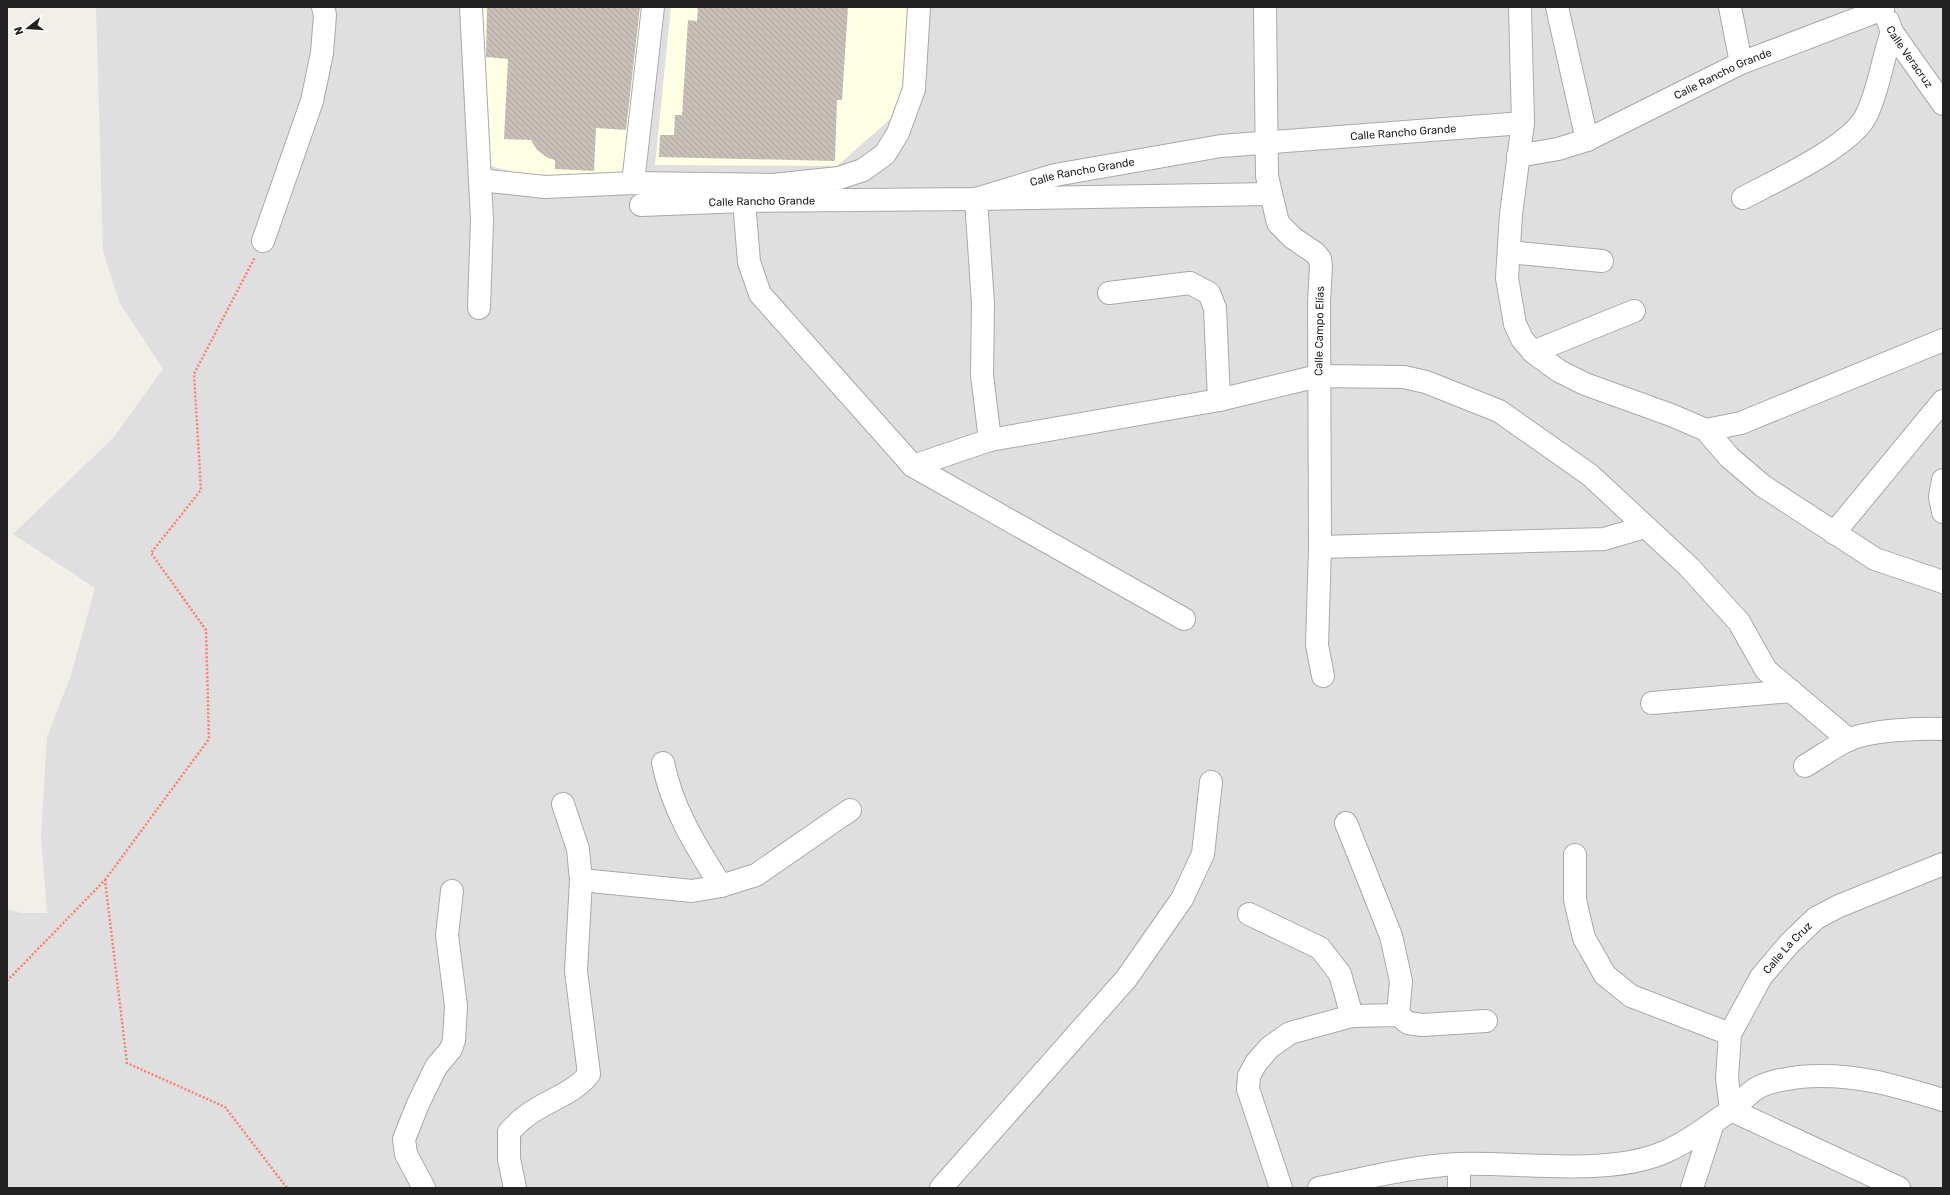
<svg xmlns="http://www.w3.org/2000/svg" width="1950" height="1195" font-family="Rubik,sans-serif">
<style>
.residential{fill:#e0dfdf}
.education{fill:#ffffe5}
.building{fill:url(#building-back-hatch)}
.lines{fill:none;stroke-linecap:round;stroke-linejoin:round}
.minor-casing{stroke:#a9a9a9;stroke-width:24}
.path{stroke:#fa8072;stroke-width:2.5;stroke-dasharray:2 2;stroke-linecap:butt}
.minor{stroke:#fff;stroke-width:22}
.labels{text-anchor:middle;stroke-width:3;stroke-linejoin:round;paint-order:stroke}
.street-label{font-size:11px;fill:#222;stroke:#fff}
</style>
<defs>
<pattern id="building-back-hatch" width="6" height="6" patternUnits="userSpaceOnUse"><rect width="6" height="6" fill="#c7bfb8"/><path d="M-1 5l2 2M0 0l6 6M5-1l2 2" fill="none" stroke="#aba49e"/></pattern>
</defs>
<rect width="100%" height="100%" fill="#f2efe9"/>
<path class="residential" d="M96,7h1847v1181h-1936v-279l14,4h26l-6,-77 6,-99 24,-62 24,-87 -82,-54 100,-96 50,-69 -44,-67 -16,-51z"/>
<path class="education" d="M478,7h169l-22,166 -77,8 -69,-18z
M671,7h245l-1,17 -19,90 -59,52 -182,-1z"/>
<path class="building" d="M487,7h153l-14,123 -30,-2 -2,43 -39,-2v-9l-7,-2 -11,-8 -6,-10 -27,-1 4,-80 -22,-2z
M698,7h150l-6,93h-5l-2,61 -176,-4 1,-22h14l1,-20h7l6,-95 9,1z"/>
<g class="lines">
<defs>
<g id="minor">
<path d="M471,7l11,213 -3,88"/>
<path d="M1265,7l2,169 11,47 15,15 22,15 5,6 1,7 -2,36 1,245 -3,98 6,31"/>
<path d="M1520,7l3,116 -12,91 -4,64 8,46 7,15 11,13 26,19 26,13 86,31 35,15 23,27 34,29 112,73 68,23"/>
<path d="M1557,7l30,133"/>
<path d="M1730,7l11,56"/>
<path id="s1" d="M1888,21l4,11 51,72"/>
<path id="s2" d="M1518,156l40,-7 29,-9 154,-77 142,-54"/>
<path d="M480,180l65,7 88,-4 140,2 66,-7 24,-8 22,-16 13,-21 16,-44 5,-82"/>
<path d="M633,183l20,-176"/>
<path d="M1743,198c32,-17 107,-51 123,-82 13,-26 16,-56 26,-84"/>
<path d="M744,201l5,61 11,32 153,172 271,153"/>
<path id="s3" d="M641,205l103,-4 232,-2 79,-24 166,-29 302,-23"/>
<path d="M263,241l49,-140 10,-48 3,-38 -2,-8"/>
<path d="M1509,252l93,9"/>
<path d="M1109,293l81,-10 19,10 6,15 4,92"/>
<path d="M1533,352l101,-41"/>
<path d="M1706,430l35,-7 202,-83"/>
<path d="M990,440l-8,-65 1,-71 -7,-105 295,-5"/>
<path d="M913,466l77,-26 229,-40 99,-24 86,1 22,5 73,29 91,64 99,92 50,55 27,48 83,70"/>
<path d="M1943,480l-3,17 3,15"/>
<path d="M1834,533l109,-132"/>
<path d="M1320,547l284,-8 41,-12"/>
<path d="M1652,703l139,-12"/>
<path d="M663,763c10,48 33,83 58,123"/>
<path d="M1805,766c14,-8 28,-19 43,-26 23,-10 70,-12 95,-11"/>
<path d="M1346,823l45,113 10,45 -3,34"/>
<path d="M1575,855v45l9,38 21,37 26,21 99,38"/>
<path d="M581,880l111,11 29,-5 35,-11 94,-65"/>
<path d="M1249,914l71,34 20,26 12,42"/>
<path d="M424,1188l-18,-34 -2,-15 14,-35 18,-37 15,-18 3,-9 2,-34 -9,-71 5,-44"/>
<path d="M515,1188l-6,-29v-27c5,-5 10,-11 16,-15 19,-16 48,-22 64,-43l-13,-103 5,-91 -3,-31 -15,-45"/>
<path d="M941,1188l185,-209 56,-80 21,-45 8,-72"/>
<path d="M1281,1188l-33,-99 1,-13 7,-13 14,-16 20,-14 62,-17 46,-1 10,8 14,2 64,-4"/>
<path id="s4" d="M1319,1188c47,-10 93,-22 141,-24 61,-2 151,13 207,-13 23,-10 44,-27 64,-41l-4,-32 3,-44 31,-57 28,-33 27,-26 23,-12 104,-42"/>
<path d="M1459,1188v-24"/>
<path d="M1692,1188l21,-65"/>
<path d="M1899,1188l-168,-78c8,-7 17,-16 26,-22 12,-7 28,-9 42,-11 52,-5 95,8 144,23"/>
</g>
</defs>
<use href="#minor" class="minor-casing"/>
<path class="path" d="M105,880l104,-141 -3,-109 -55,-77 50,-63 -7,-116 61,-117
M7,981l98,-101 22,183 98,44 62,81"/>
<use href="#minor" class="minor"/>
</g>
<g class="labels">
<g class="street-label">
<text dy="4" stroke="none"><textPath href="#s1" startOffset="42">Calle Veracruz</textPath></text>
<text dy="4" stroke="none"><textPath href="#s2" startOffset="222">Calle Rancho Grande</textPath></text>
<text dy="4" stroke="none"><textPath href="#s3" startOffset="769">Calle Rancho Grande</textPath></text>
<text dy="4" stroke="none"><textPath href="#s3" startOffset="445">Calle Rancho Grande</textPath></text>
<text dy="4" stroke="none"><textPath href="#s3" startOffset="121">Calle Rancho Grande</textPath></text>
<text transform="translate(1319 331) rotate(-89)" y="4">Calle Campo Elías</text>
<text dy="4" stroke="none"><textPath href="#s4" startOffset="609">Calle La Cruz</textPath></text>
</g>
</g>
<rect width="1950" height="1195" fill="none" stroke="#222222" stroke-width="16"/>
<g transform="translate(28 28) rotate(253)" stroke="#ffffff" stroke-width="3" paint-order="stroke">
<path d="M0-3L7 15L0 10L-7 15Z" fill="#222222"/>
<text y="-6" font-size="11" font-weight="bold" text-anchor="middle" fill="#222222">N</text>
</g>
</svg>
